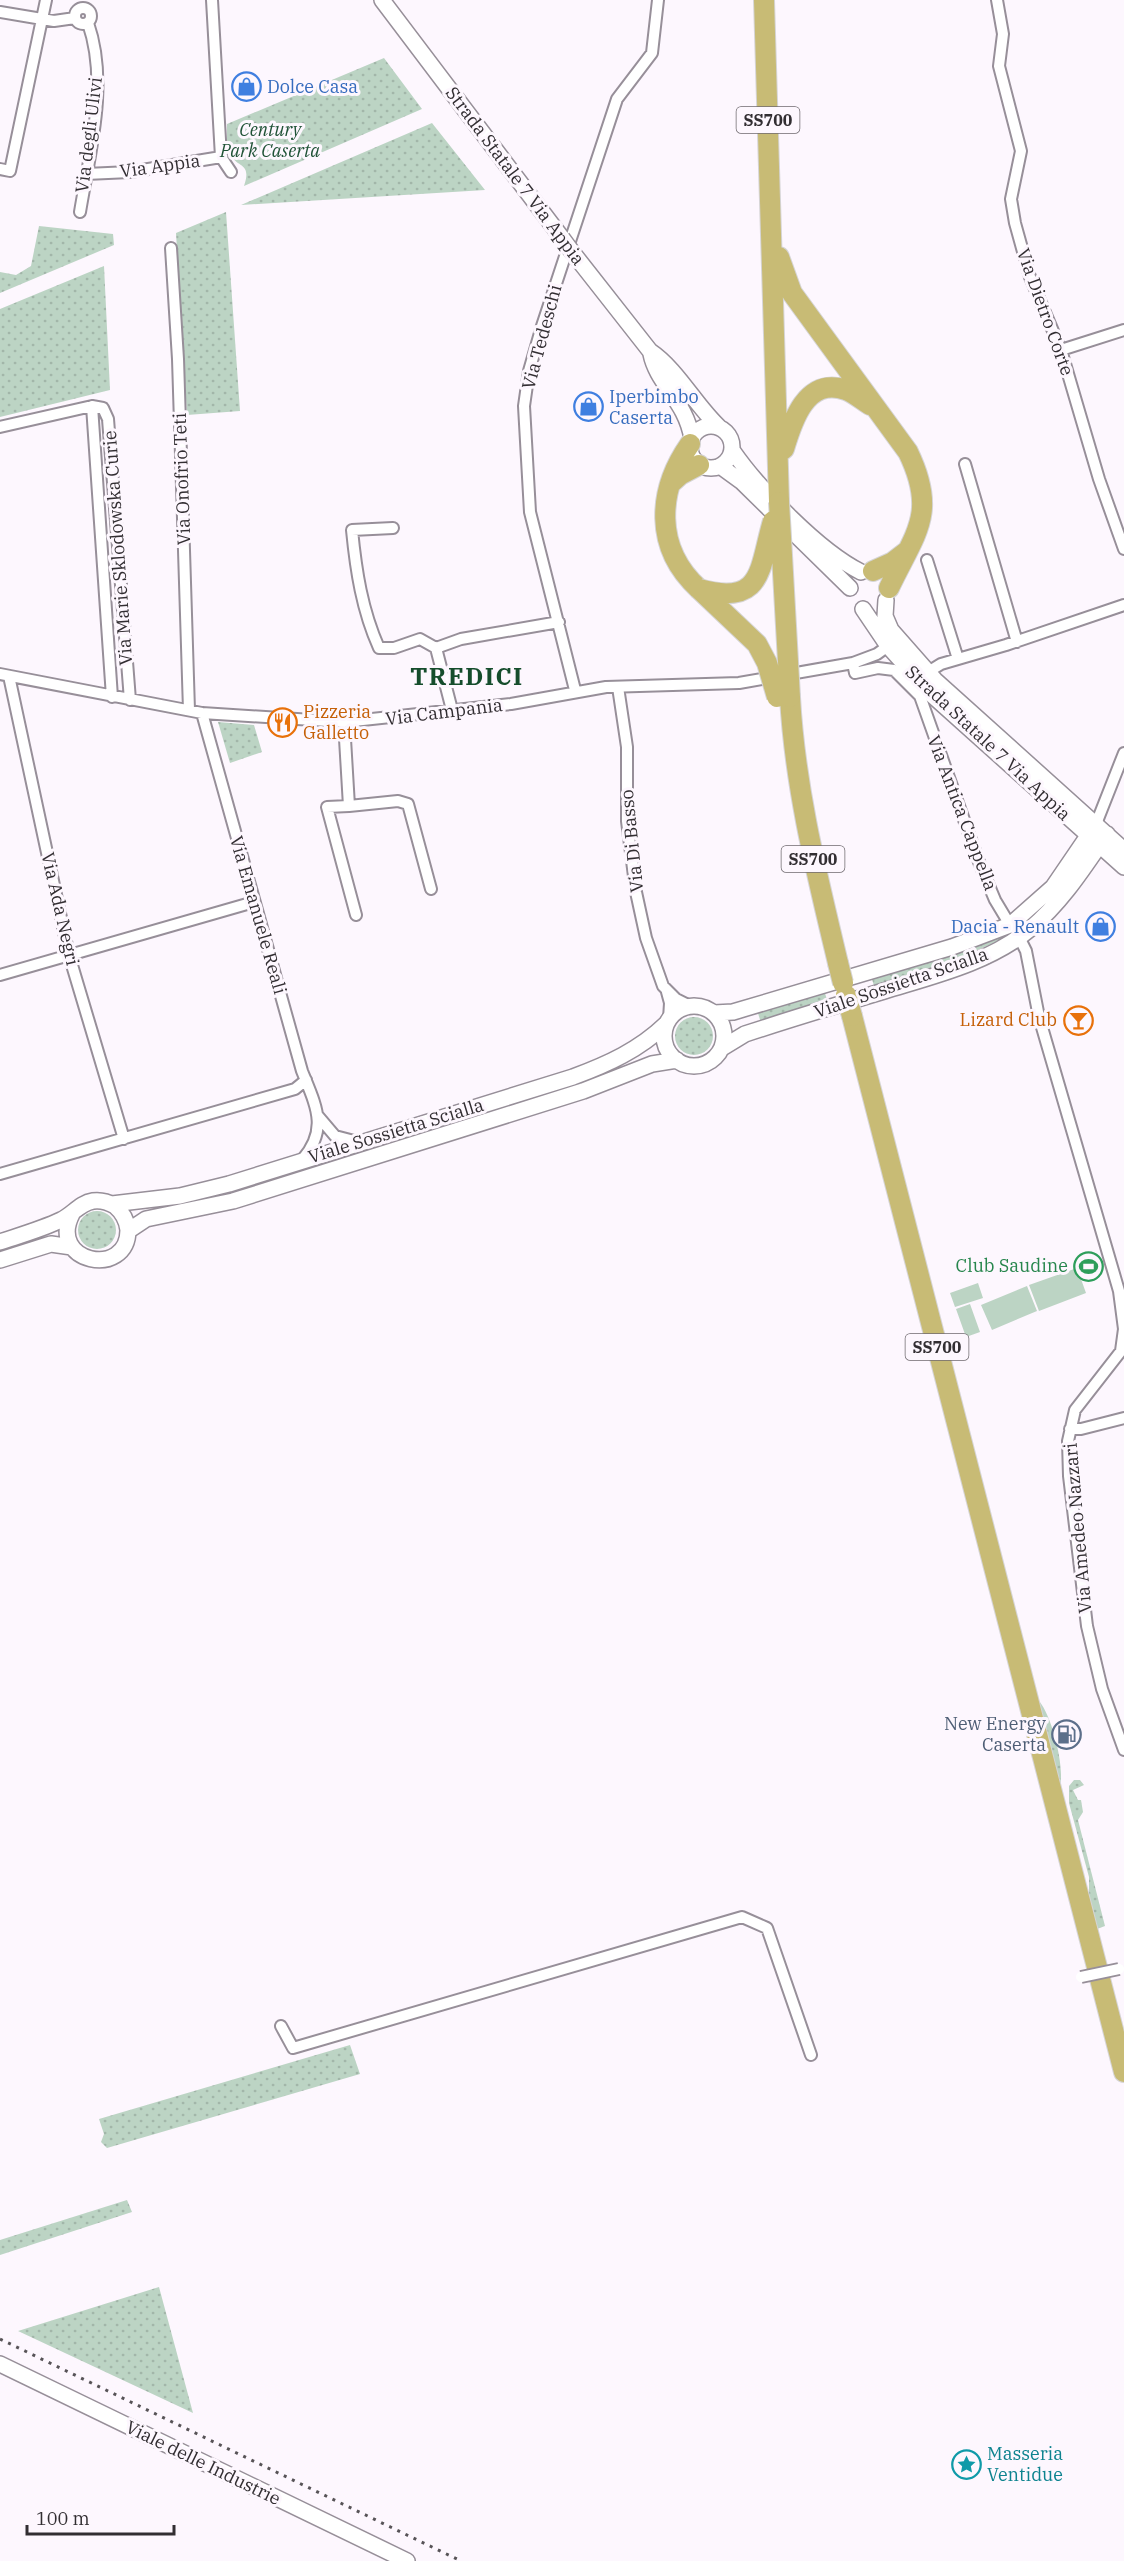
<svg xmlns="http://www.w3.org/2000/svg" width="1124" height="2561" font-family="'IBM Plex Serif',serif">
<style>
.green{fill:url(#green-dots)}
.pitch{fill:#bcd4c4}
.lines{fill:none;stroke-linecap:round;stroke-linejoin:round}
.street-casing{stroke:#978f99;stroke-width:14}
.secondary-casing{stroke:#978f99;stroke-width:18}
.highway-casing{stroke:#d6d5d6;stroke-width:22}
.street{stroke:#fff;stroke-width:10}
.secondary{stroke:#fff;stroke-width:15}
.highway{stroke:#c8bb75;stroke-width:20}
.rail{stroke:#575357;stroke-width:3;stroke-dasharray:3 6;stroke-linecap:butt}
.street-bridge-casing{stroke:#978f99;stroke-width:14;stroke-linecap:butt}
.secondary-bridge-casing{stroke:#978f99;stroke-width:18;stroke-linecap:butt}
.highway-bridge-casing{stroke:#d6d5d6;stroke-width:22;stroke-linecap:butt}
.street-bridge{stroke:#fff;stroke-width:10}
.secondary-bridge{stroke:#fff;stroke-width:15}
.highway-bridge{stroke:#c8bb75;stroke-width:20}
.labels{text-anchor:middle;stroke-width:6;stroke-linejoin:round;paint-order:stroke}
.shield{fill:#fdf7fe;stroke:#6f6a6f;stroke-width:1.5}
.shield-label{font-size:16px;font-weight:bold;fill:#322e32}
.shop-label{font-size:18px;fill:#366cbe;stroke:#fdf7fe;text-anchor:start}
.park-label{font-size:18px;font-style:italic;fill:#1f5236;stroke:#fdf7fe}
.street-label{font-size:18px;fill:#322e32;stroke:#fdf7fe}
.food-label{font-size:18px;fill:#c56008;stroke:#fdf7fe;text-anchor:start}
.leisure-label{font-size:18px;fill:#27864d;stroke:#fdf7fe;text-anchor:end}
.service-label{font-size:18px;fill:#4e5e75;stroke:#fdf7fe;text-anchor:end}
.culture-label{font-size:18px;fill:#0d838f;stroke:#fdf7fe;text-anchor:start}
.district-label{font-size:24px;font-weight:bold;letter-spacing:1.5px;fill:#154d2c;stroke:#fdf7fe}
</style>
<defs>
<pattern id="green-dots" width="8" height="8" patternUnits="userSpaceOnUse" patternTransform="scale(1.5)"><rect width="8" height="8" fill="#bcd4c4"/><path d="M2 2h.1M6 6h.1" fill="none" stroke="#a2b6a9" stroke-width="1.8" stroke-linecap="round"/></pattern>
</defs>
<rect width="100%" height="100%" fill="#fdf7fe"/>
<path class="green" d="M384,58l38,51 -178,77c8,-24 -6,-17 -14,-32 -4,-9 -3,-20 -3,-30z
M432,123l53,67 -244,15z
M226,212l14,199 -53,4 -11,-182z
M39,226l74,8 1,11 -114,48v-21l16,3 15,-9z
M104,266l6,124 -110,27v-108z
M218,722l36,3 8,27 -32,11z
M1008,932l2,3 -62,29 -73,25 -4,-13 108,-31z
M824,990l4,13 -67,20 -4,-13z
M675 1036a19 19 0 1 1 38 0a19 19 0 1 1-38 0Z
M78 1230a19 19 0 1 1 38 0a19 19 0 1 1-38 0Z
M1037,1699c14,12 28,68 23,86z
M1074,1780h6l4,5 -11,5 5,10h3l2,12 -5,8 27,106 -8,3 -8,-29v-23l-20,-74v-17z
M350,2045l10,29 -253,74 -6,-6 3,-8 -5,-15z
M127,2200l5,12 -132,43v-15z
M159,2287l34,126 -175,-82z"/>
<path class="pitch" d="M1077,1268l9,25 -47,18 -10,-26z
M978,1283l5,15 -28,9 -5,-14z
M1027,1286l10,25 -45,19 -11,-25z
M970,1304l10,28 -14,5 -10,-28z"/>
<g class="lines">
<defs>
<path id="street" d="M997,0l6,34 -4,32 22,85 -10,48 4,24 15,54 31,73 38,129 25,70
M75 16a8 8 0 1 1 16 0a8 8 0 1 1-16 0Z
M0,12l54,9 21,-3
M221,157l10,15
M0,169l10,2 36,-171
M86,174l44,-2 91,-15 -9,-157
M80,212c10,-61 29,-129 8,-189
M171,248l7,111 11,351
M1061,350l63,-20
M92,406l20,291
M0,427l92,-21 11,2 5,11 22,281
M965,464l52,178
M393,528l-41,2c4,41 10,80 27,118h15l26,-9 16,9
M927,560l31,99
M436,648l25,-9 98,-17
M436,648l16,62
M853,663l2,10 23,-5 16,2 26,26 59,166 16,38 15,25
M928,672l13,-8 65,-19 118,-40
M0,674l202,39 142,9 167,-18 95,-17 133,-4 114,-20 24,-9 11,-8
M9,676l60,279 55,184
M618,687l9,60v74l9,71 10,46 17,48 13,13 14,7
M575,690l-45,-178 -6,-106 5,-35 13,-45 75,-227 35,-46 6,-53
M202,713l100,358c14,35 27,58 0,89
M344,722l5,84 49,-5 10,3 23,85
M349,806l-22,1 29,108
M1096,824l28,-71
M1019,937l7,14 13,66 80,274 5,38 -3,22 -46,59 -7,31 1,35 18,150 15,63 22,61
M0,975l254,-73
M667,992l3,11 -1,16
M318,1116l17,20 23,6
M0,1174l295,-85 11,-9
M1070,1429h11l43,-11
M281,2026l12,22 449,-131 25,11 44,127"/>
<path id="secondary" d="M382,0l180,238
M573,253l77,98c28,19 45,54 70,77
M651,354c6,30 35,47 41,85
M690 447a21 21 0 1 1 42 0a21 21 0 1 1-42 0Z
M732,450c27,39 87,101 129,122
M720,466l22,16 108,106
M886,600l-1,16 6,14 44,50 189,170
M863,609l25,37 45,50 191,171
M664 1036a30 30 0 1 1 60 0a30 30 0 1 1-60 0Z
M714,1013l19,-1 219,-65 58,-22 43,-38 43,-63
M722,1048l23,-14c46,-15 92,-29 139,-43 49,-15 105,-28 146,-62 32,-27 53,-60 77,-95
M112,1204l68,-8 49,-12 344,-107c35,-13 66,-27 93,-53
M128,1231l18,-12 87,-18 350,-110 69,-27 25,-4
M0,1242c21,-7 42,-13 61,-22 11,-5 19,-17 32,-19 7,-1 15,1 22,5 7,6 12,15 13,24 0,49 -81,33 -56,-16
M0,1260l51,-16 21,3
M0,2364l407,197"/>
<path id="highway" d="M764,0l15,502
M779,257l13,36 116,159c30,62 7,81 -19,136
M690,444c-33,47 -36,104 9,145
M784,449c8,-27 22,-73 62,-59 8,3 16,10 24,15
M670,484l10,-9 19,-10
M873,571l20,-9 13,-10
M790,697c5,91 27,178 48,266
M852,1016l272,1056"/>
</defs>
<use href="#street" class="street-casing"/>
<use href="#secondary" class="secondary-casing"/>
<use href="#highway" class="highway-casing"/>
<use href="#street" class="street"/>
<use href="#secondary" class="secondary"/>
<use href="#highway" class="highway"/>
<path class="rail" d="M0,2339l461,222"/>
<defs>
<path id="street-bridge" d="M1081,1977l38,-8"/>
<path id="secondary-bridge" d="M562,238l11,15"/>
<path id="highway-bridge" d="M779,502l11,195
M699,589c65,18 60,-21 74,-68
M699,589l58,55 10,19 10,34
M838,963l5,20
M846,995l6,21"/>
</defs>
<use href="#street-bridge" class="street-bridge-casing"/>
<use href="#secondary-bridge" class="secondary-bridge-casing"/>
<use href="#highway-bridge" class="highway-bridge-casing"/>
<use href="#street-bridge" class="street-bridge"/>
<use href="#secondary-bridge" class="secondary-bridge"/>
<use href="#highway-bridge" class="highway-bridge"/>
</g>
<defs>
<symbol id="shop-ring" viewBox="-11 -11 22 22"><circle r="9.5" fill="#fdf7fe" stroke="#3f7fe0" stroke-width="1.5"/><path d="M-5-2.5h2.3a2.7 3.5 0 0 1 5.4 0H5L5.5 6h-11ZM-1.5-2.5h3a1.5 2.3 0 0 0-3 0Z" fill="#3f7fe0"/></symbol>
<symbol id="restaurant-ring" viewBox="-11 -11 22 22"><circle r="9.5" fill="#fdf7fe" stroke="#e8710a" stroke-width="1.5"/><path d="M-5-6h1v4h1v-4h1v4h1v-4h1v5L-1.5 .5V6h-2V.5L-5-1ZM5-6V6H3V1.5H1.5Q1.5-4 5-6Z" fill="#e8710a"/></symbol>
<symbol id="bar-ring" viewBox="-11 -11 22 22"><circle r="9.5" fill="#fdf7fe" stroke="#e8710a" stroke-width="1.5"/><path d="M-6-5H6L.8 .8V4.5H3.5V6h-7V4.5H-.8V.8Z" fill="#e8710a"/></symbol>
<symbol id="stadium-ring" viewBox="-11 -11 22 22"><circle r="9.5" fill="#fdf7fe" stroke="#2e9e5b" stroke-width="1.5"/><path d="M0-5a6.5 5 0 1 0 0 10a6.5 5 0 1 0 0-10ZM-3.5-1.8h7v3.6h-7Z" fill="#2e9e5b"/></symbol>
<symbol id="fuel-ring" viewBox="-11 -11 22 22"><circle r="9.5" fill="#fdf7fe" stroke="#5c6f8a" stroke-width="1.5"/><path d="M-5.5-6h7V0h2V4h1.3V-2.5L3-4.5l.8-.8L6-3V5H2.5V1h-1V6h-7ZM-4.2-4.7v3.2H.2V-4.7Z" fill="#5c6f8a"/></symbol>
<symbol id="sight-ring" viewBox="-11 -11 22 22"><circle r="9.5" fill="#fdf7fe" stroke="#0f9aa8" stroke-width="1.5"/><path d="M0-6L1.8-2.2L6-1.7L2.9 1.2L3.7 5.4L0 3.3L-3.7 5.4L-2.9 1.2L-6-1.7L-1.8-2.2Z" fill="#0f9aa8"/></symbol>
</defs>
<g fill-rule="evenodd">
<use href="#shop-ring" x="230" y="70" width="33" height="33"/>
<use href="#shop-ring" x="572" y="390" width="33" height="33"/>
<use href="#restaurant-ring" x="266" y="706" width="33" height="33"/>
<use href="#shop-ring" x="1084" y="910" width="33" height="33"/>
<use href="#bar-ring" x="1062" y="1004" width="33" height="33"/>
<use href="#stadium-ring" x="1072" y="1250" width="33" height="33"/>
<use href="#fuel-ring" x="1050" y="1718" width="33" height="33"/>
<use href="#sight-ring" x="950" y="2448" width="33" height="33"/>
</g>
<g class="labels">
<g class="shield">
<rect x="736.5" y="107" width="63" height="26" rx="4.5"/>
<rect x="781.5" y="846" width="63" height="26" rx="4.5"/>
<rect x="905.5" y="1334" width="63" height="26" rx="4.5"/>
</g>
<g class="shield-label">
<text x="768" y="126">SS700</text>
<text x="813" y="865">SS700</text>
<text x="937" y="1353">SS700</text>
</g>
<g class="shop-label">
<text x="267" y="93">Dolce Casa</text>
<text x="609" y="403">Iperbimbo<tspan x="609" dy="21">Caserta</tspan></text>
<text x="1079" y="933" text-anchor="end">Dacia - Renault</text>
</g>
<g class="park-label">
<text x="270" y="136">Century<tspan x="270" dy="21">Park Caserta</tspan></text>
</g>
<g class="street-label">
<text transform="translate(89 135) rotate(-83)" y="6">Via degli Ulivi</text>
<text transform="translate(160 166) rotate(-8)" y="6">Via Appia</text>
<text transform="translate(515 176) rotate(53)" y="6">Strada Statale 7 Via Appia</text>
<text transform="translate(1045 312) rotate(70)" y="6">Via Dietro Corte</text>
<text transform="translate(542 337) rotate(-75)" y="6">Via Tedeschi</text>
<text transform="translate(182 479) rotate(-92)" y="6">Via Onofrio Teti</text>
<text transform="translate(118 548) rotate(-94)" y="6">Via Marie Sklodowska Curie</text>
<text transform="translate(444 712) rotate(-7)" y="6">Via Campania</text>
<text transform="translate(988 743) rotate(43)" y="6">Strada Statale 7 Via Appia</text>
<text transform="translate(962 813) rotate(69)" y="6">Via Antica Cappella</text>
<text transform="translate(632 841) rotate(-96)" y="6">Via Di Basso</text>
<text transform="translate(60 909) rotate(77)" y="6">Via Ada Negri</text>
<text transform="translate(258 915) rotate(74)" y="6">Via Emanuele Reali</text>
<text transform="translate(901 983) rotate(-19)" y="6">Viale Sossietta Scialla</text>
<text transform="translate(396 1131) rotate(-17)" y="6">Viale Sossietta Scialla</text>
<text transform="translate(1078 1528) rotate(-95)" y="6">Via Amedeo Nazzari</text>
<text transform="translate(203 2463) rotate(26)" y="6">Viale delle Industrie</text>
</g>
<g class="food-label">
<text x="303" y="718">Pizzeria<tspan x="303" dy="21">Galletto</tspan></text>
<text x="1057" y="1026" text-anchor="end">Lizard Club</text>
</g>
<g class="leisure-label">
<text x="1068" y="1272">Club Saudine</text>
</g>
<g class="service-label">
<text x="1046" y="1730">New Energy<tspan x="1046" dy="21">Caserta</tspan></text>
</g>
<g class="culture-label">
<text x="987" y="2460">Masseria<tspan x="987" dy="21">Ventidue</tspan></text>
</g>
<g class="district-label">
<text x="467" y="685">TREDICI</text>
</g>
</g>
<path d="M27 2525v9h147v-9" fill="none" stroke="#322e32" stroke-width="3"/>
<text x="36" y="2525" font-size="18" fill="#322e32" stroke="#fdf7fe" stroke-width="4.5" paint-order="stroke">100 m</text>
</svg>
